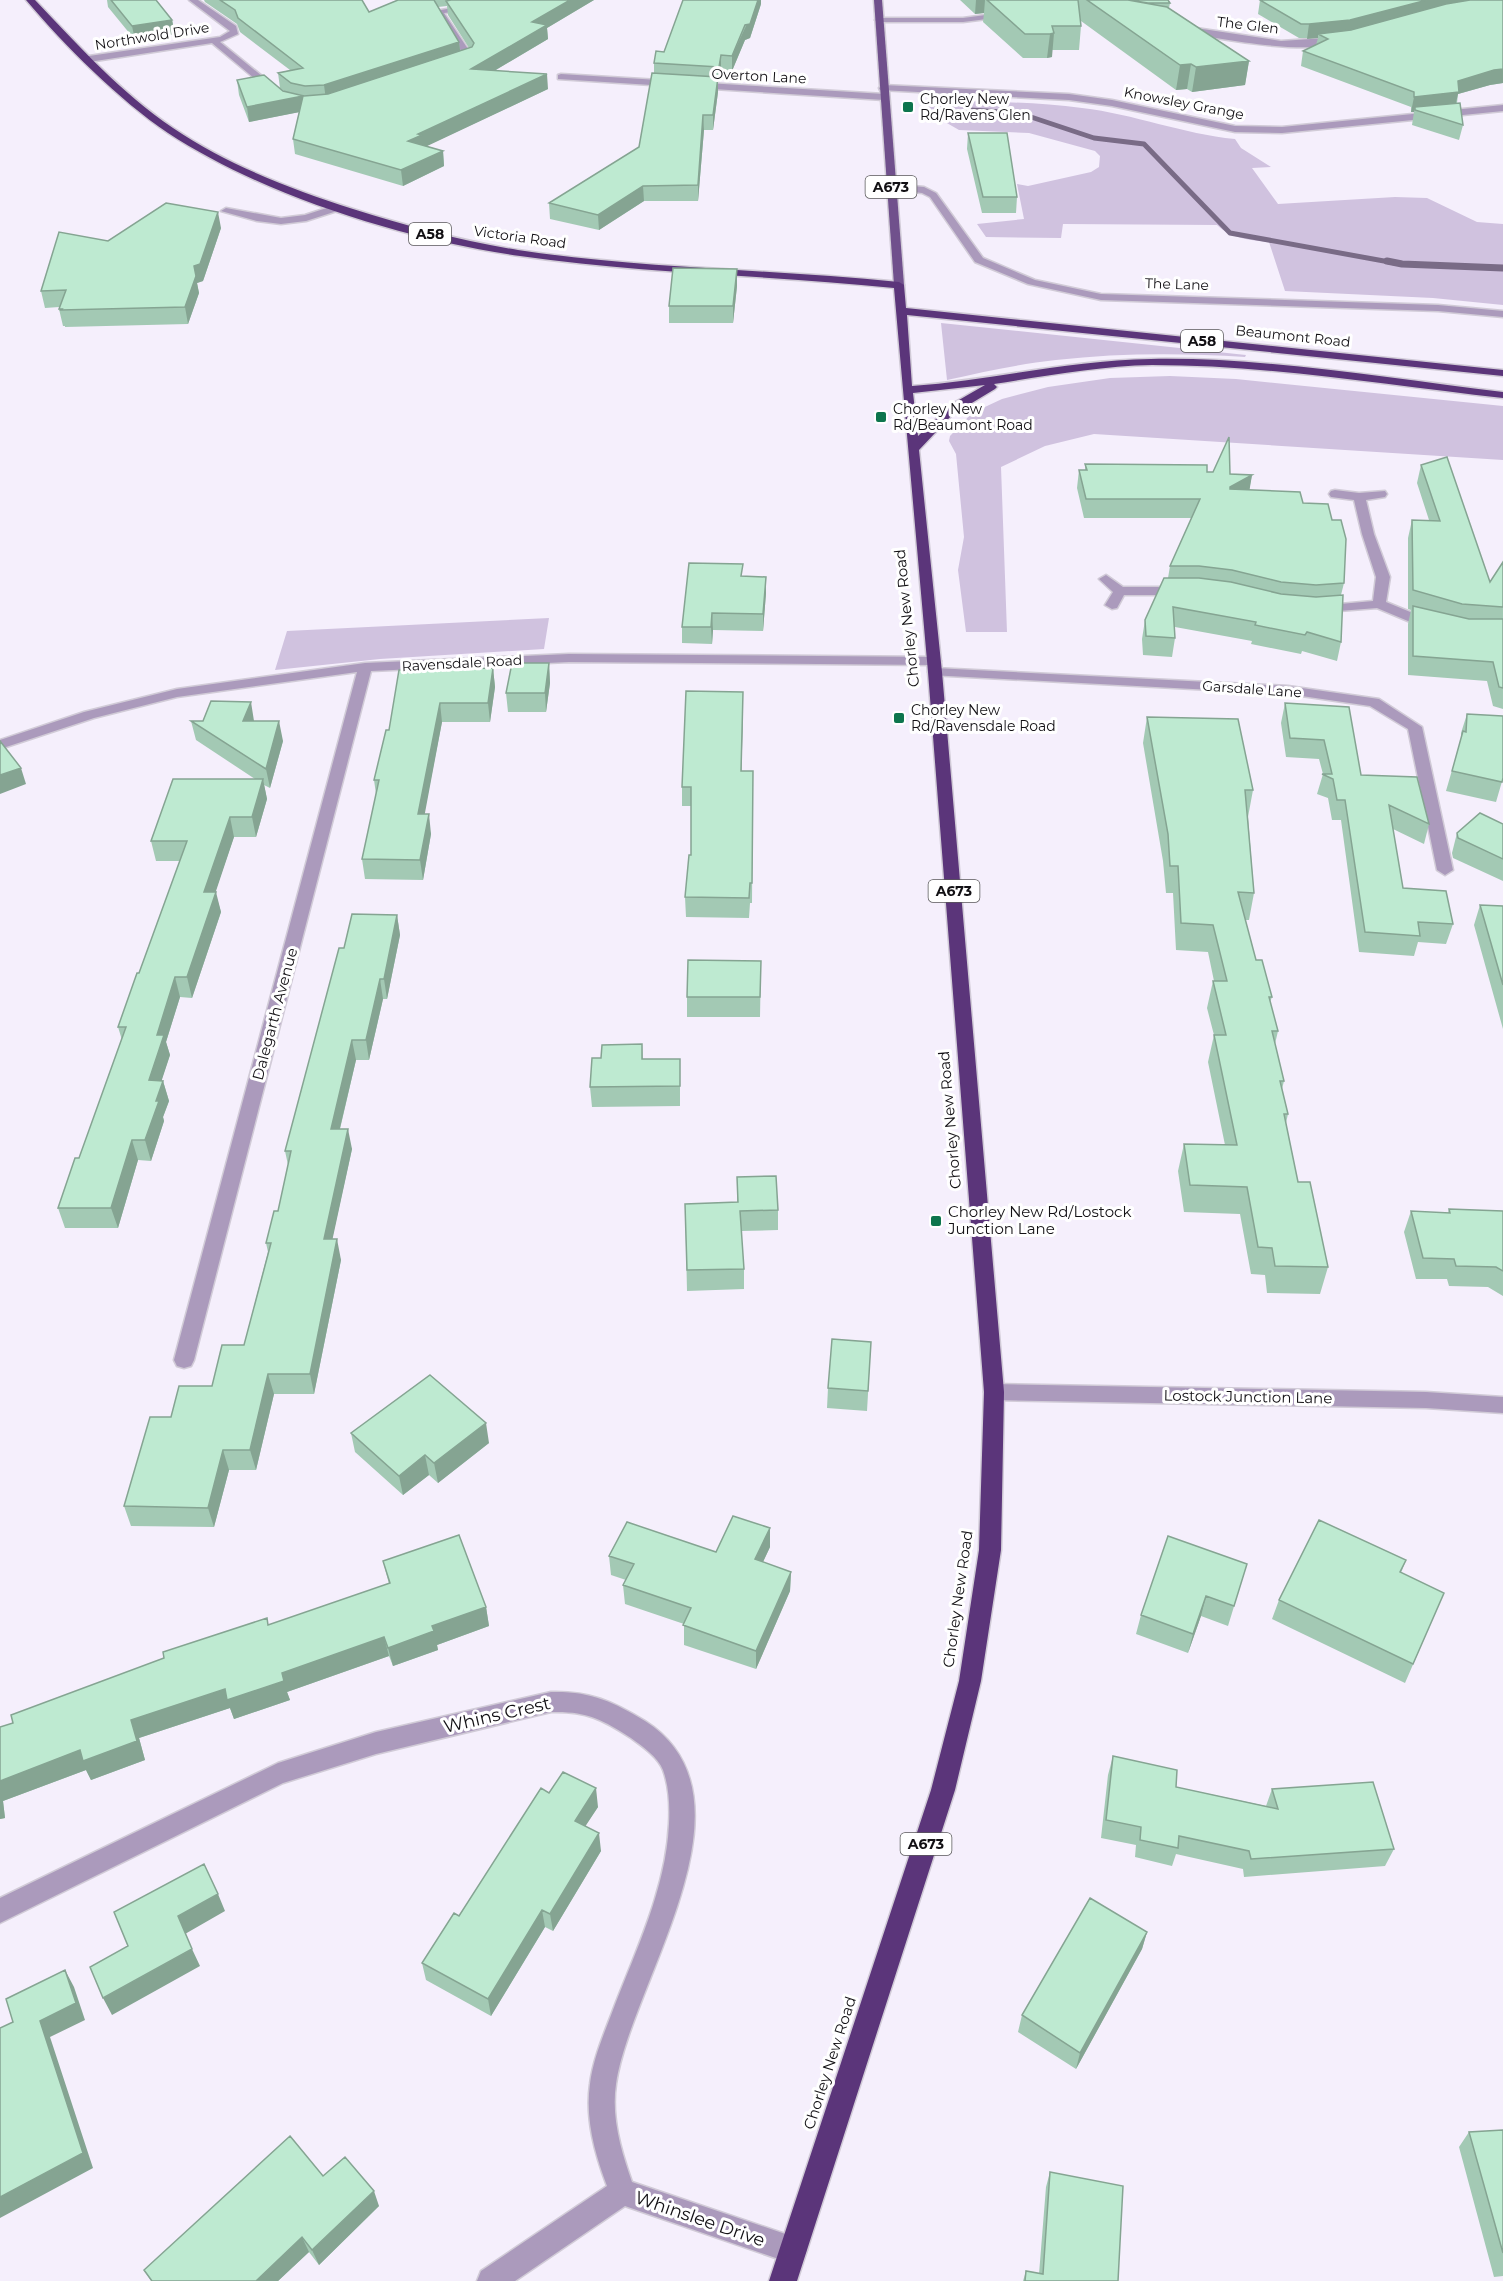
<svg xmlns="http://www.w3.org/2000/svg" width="1503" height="2281" font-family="Montserrat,sans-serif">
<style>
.green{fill:#d0c2df}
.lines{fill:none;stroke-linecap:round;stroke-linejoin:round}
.stream-far1{stroke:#796b86;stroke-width:5}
.stream{stroke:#796b86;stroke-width:7}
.minor-casing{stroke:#d1cbd7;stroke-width:3}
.major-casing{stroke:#d1cbd7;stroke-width:3}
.highway-casing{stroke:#d1cbd7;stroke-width:3}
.minor{fill:#ab9abc;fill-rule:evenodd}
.major{fill:#70508c;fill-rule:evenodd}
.highway{fill:#5b357a;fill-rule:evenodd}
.wall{fill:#a3c9b4;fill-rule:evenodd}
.shaded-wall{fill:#85a492}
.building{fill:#beead1;stroke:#85a492;stroke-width:1.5}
.poi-dot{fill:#0d754d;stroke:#fff;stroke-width:2}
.labels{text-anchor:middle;stroke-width:6;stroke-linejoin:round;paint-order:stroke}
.far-street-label{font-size:14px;fill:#121014;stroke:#fff}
.far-poi-label{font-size:14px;fill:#121014;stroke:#fff;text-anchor:start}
.shield{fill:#fff;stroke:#59585a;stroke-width:1.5}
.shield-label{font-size:14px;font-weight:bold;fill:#121014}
.street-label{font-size:15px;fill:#121014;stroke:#fff}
.poi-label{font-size:15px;fill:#121014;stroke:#fff;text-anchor:start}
.near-street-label{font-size:18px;fill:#121014;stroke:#fff}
</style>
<rect width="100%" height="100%" fill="#f5effc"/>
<path class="green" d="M926,100c52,2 104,1 156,8 52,6 101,26 153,31l6,9 30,19 -19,1 26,36 117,-7 32,1 50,24 26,2v81l-70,-7 -148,-7 -16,-49c-19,-2 -37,-3 -52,-17l-154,-1 -2,14 -75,-1 -9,-13 47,-5 -7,-35 11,2 63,-14 8,-5 1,-11 -5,-5 -66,-18 -70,-3 -33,-19z
M941,323l305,32 -1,2c-63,-4 -126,-4 -189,3 -37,4 -73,12 -109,20z
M1170,376l66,3 267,27v54l-409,-26 -49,12 -44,21 6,165h-41l-8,-62 6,-33 -8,-83 -7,-13 1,-5 22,-23 30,-14 46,-12 62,-9z
M549,618l-5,31 -164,10 -105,11 12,-39z"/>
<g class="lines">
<path class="stream-far1" d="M970,110l49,3 75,25 50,6 86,89 165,30"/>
<path class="stream" d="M1387,261l15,3 101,4"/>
<defs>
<path id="minor" d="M189,0h9l38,26 2,8 -18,8 58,47v4h-6l-60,-50 -123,19 -4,-3 4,-3 131,-19 10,-6z
M459,7l4,2 -1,2 -18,2 30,45 -17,8 -4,-3 12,-6 -30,-46z
M1008,12l4,2 -1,2 -48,6h-84l-4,-2 4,-2h84z
M1183,26l98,15 60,-4 4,3c-27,18 -132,-2 -165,-9v-4z
M561,74l323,20 4,3 -4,3 -326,-21v-4z
M883,85l186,9 43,6 123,26 47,1 221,-22v6l-221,22 -47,-1 -123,-26 -43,-6 -189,-10 -1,-2z
M891,184l33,3 12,6 47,65 52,22 66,14 337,11 65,6v6l-65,-6 -337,-11 -73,-16 -53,-22 -45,-65 -8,-4 -34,-4 -2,-2z
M336,205l5,3 -1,2 -34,11 -25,3 -24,-3 -36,-10 5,-3 55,10 24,-3z
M1335,490l24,3 26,-2 2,3 -2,3 -19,3 8,34 16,43 -4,25 51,21 2,3 -2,3h-10l-50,-21 -64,5 -2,-3 2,-3 5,-1 55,-5 3,-24 -14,-43 -8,-34 -23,-3 -2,-3 2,-3z
M1106,575l17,12h58l7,4 -7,4h-57l-7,13 -5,1 -7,-4 8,-13 -14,-13z
M569,654l365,3 7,4 -7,4 -365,-3 -198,9 -177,689 -3,6 -7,2 -7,-2 -3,-6 183,-688 -180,25 -83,21 -94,31v-9l84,-28 93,-23 188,-26z
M935,668l353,18 91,13 43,28 31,143 -8,5 -8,-5 -29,-141 -38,-23 -82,-12 -358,-19 -2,-3 2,-3z
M994,1384l432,8 77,5v16l-77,-5 -432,-8 -7,-2 -3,-6 3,-6z
M551,1692c39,-1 61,9 94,29 121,77 -15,263 -29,363 -5,33 5,67 16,98l171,58 4,10 -4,10 -10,4 -168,-58 -110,75h-38l4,-10 126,-85c-12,-32 -22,-67 -17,-102 3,-25 14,-50 23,-74 23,-60 53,-121 56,-186 1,-17 0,-38 -6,-54 -5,-13 -21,-24 -32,-32 -29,-19 -45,-27 -80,-26l-175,42 -93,29 -283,140v-25l278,-135 98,-31z"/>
<path id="major" d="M874,0h8l22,285 -5,3 -5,-3z"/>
<path id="highway" d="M26,0h9c43,45 86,93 138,128 55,37 117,61 180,81 54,17 109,32 165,41 126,19 254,19 381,32l5,3 2,23 597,62v6l-596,-61 5,71c80,-6 159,-26 239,-27 115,-2 237,19 352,33v6c-116,-13 -234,-33 -351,-33 -53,1 -106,11 -158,19l3,3 -2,2 -43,26 -33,35 23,222 62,720 -3,158 -20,131 -26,109 -158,491h-28l162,-491 28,-109 20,-131 5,-158 -56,-720 -34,-384c-124,-13 -250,-14 -374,-32 -114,-16 -256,-60 -352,-123 -49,-33 -104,-88 -142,-133zM985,385l-33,19 -34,32 -5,-43z"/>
</defs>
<use href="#minor" class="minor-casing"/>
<use href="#major" class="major-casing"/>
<use href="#highway" class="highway-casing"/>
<use href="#minor" class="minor"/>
<use href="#major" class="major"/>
<use href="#highway" class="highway"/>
</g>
<path class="wall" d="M107,0h49l16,20 3,14 -40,6 -27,-33z
M204,0h158l7,12 29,-12h196l-47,28 1,11 -54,32 54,18 -122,57 17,5 1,15 -41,20 -108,-32 -2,-15 6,-27 -50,10 -10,-27 -2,-15 48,12 -5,-4 -2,-15 12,-3 -50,-38 -3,-8 -32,-22zM447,6l1,9 21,33 -9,3 -1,-9 -21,-35z
M960,0h208l2,3 -1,5 80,53 -4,24 -53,7 -5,-3 -11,1 -95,-69v5l-2,24h-27v7l-5,1h-24l-40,-36 1,-9 -9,1z
M1260,0h243v83l-13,2 -32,9 -1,9 6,22 -4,15 -47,-15 2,-13h-3v-5l-110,-41 2,-15 13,-6 2,-7h-19l-41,-24z
M761,4l-11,34 -5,2 -13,31 -11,-1 -2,12 -1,-1v11l-5,38h-9l-6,71h-54l-45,29 -49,-11 -1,-16 90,-56 15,-74v-10l10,-11z
M968,133l49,64 -1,16h-34l-15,-64z
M221,228l-18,53 -6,2 2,10 -11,31 -123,3v-1h-2l-4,-17v-2l-14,1 -4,-17 67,-50z
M737,269v17l-4,37h-64v-17z
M1085,464l167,11 -3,15 54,13 41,80 -3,12v47l-4,19 -35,-10 -1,3 -50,-10 1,-3 -77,-14v11l-3,19 -29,-2 -1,-16 3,-19 23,-42 2,-12 22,-48h-108l-7,-30 2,-18h6z
M1421,465l69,117 13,-20v147l-10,-3 -6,-25 -79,-6v-51l3,-14 -3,-1v-71l4,-18h17l-12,-37z
M766,577v16l-3,38 -50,-1 -1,14 -30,-1v-16z
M549,663l1,20 -4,29h-38l-2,-19z
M493,668l2,19 -5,35h-48l-18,92 7,20 -8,46 -58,-1 -3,-20 14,-65 -2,-14 15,-50z
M1285,703l76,72 68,49 -5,20 -31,-15 10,59 50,36 -7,20 -28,-2 -4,14 -55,-4 -18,-132h-9l-4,-22 -11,-4 6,-20 -4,-15 -33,-2 -5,-34z
M743,711l-2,60h12l-1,132h-2l-1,15 -63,-1 -1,-20 6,-42v-49h-9v-19z
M1467,714l36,64 -7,24 -50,-11 15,-52v-6z
M1147,717l106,73 -5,27 6,76 -5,27h-4l11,40 16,37 -2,5 8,29 -3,13 9,37 -2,8 6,25 -2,9 12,59 30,85 -8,27 -53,-1 -2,-18 -14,-1 -11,-60 -56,-2 -6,-41 6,-27 41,1 -17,-83 6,-27 -7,-27 6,-27h1l-6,-29 -32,-2 -3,-57h-7l-3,-32 -20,-118z
M191,721h63l29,20 -13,47 -6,-3 3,14 -11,38h-22l-19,55 6,20 -29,86 -12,-1 -14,45 4,13 -9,26h2l6,20 -6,16 1,4 -13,40 -13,-1 -20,68h-53l-7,-20 21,-50 43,-118 -4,-13 21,-54 41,-112h-24l-5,-20 104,-62 -59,-39z
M1503,824v57l-50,-23 -1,-5 5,-20z
M1480,905l23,1v123l-29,-104z
M397,915l3,20 -13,64h-4l-14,61h-13l-16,69 12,20 -20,90 9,21 -27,134h-40l-18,76h-27l-15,57 -83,-1 -7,-20 47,-89 41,-31 32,-41 24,-93 -2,-9 12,-32 10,-46 -3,-14 59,-203z
M761,961l-1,56h-73v-20z
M642,1044l1,15h37v47l-88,1 -2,-20 11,-29z
M737,1177l41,33v20l-37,1 3,38v20l-57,2 -2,-87 52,-2z
M1449,1209l54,2v85l-15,-9 -39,-1 -2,-7h-31l-12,-47 7,-21 37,2z
M871,1342l-4,69 -40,-3 1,-20z
M351,1433l138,10 -51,40 -9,-8 -26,20 -48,-43z
M770,1528v19l-7,15 28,10 -1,19 -34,78 -72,-24v-21l-59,-20 -2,-19 3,-5 -15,-5 -2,-19 107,-4z
M1406,1560l-5,13 43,20 -39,90 -133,-64 7,-19z
M383,1561l103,46 3,19 -52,19 1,5 -45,16 -4,-10 -102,36 3,8 -56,19 -4,-11 -91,30 6,22 -54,20 -5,-10 -83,31 2,17 -5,1 13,-96 151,-65 105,-33 120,-41z
M1247,1564l-19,62 -27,-10 -13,37 -52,-19 5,-19z
M1113,1756l63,31 90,19 6,-17 122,60 -9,17 -141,11 -1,-8 -67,-15 -4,12 -37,-9 1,-12 -35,-7 7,-63z
M549,1793l49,14 -13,19 16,25 -48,80 -8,-4 -54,89 -65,-36 -4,-17 37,-47z
M1147,1932l-5,17 -66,120 -58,-37 4,-17z
M1503,2130v146l-9,1 -35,-130 10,-15z
M1050,2172l68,109h-95l3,-10 13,3 7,-87z
M323,2176l56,30 -60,59 -10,-13 -31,29h-127l-7,-11z"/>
<path class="shaded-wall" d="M570,0h24l-47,28 1,11 -76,45 -1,-15 61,-47z
M758,0h3v4l-11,34 -5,2 -13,31v-15z
M976,0h9l-1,13 -9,1z
M1427,0h76l-155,35 -30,-1v4l-11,1 2,-15z
M172,20l3,14 -40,6 -3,-14z
M1054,33l-2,24 -5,1 3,-24z
M459,42l2,15 -135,43 -2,-15z
M721,55v15l-2,12v-15z
M1249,61l-4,24 -53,7 4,-25z
M1191,64l-4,25 -11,1 4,-25z
M1503,69v14l-13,2 -32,9 -3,13h-40l-1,5h-3l3,-15 44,-16 36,-11z
M547,74l1,15 -125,59 -15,-7 10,-7z
M718,77v15l-5,38v-15z
M303,96l2,15 -56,11 -2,-15z
M703,115l1,15 -6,71v-16z
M443,151l1,15 -41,20 -2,-16z
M643,186l1,15 -45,29 -1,-15z
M218,212l3,16 -18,53 -6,2 2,10 -11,31 -3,-17 9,-41z
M737,269v17l-4,37v-17z
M1252,475l-3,18 -22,12 3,-18z
M766,577v16l-3,38v-17z
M712,613l1,17 -1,14 -1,-17z
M549,663l1,20 -4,29 -1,-19z
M493,668l2,19 -5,35 -2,-19z
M743,692v19l-2,80v-20z
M251,702l3,19h-11z
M440,703l2,19 -21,112 -3,-20z
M279,721l4,20 -13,47 -4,-19z
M21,768l5,16 -26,10v-19z
M263,779l4,20 -11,38 -4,-20z
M429,814l2,20 -8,46 -3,-20z
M230,817l4,20 -25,75 -5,-20z
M216,892l5,20 -29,86 -5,-21z
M397,915l3,20 -13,64 -3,-20z
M175,977l5,20 -14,45 4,13 -15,46 -6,-21 8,-45z
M380,979l3,20 -14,61 -3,-20z
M352,1040l4,20 -21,89 -4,-20z
M163,1081l6,20 -6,16 1,4 -13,40 -6,-21 11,-39z
M348,1129l4,20 -24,111 -4,-21z
M132,1140l6,20 -20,68 -7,-20z
M337,1239l4,21 -27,134 -4,-20z
M268,1374l6,20 -18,76 -6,-20z
M486,1423l3,20 -51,40 -4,-20z
M223,1450l6,20 -15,57 -6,-19z
M425,1455l4,20 -26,20 -4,-19z
M770,1528v19l-15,32v-20z
M791,1572l-1,19 -34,78v-18z
M1206,1596l-5,20 -13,37 5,-19z
M486,1607l3,19 -52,19 1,5 -45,16 -5,-18 44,-22z
M384,1637l5,19 -102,36 3,8 -56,19 -4,-11 -91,30 6,22 -54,20 -5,-10 -83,31 2,17 -5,1v-38l131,-61 94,-31 57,-16z
M596,1788l2,19 -21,32 -2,-18z
M599,1833l2,18 -48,80 -3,-17z
M218,1894l7,17 -40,23 -7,-18z
M542,1910l3,17 -54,89 -3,-17z
M1147,1932l-5,17 -66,120 4,-16z
M192,1949l8,17 -88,49 -9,-17z
M65,1970l9,17 11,33 -35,17 43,131 -93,50v-21l40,-176z
M374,2191l5,15 -60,59 -7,-15z
M302,2237l7,15 -31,29h-22z"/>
<path class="building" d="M111,0h45l16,20 -40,6z
M220,0h142l7,12 29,-12h36l25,42 -135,43 -19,1 -14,-3 -13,-10 25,-5 -65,-50 -3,-8z
M451,0h119l-38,22 15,3 -76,44 76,5 -129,60 4,1 -14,6 35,10 -42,19 -108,-31 10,-43 -56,11 -10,-27 27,-5 19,16 21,5 24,-2 144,-47 2,-4 -28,-42z
M683,0h75l-8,24 -5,1 -13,31 -11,-1 -2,12 -65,-4 2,-12 8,1z
M987,0h91l3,26h-29l2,7 -4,1h-25z
M1087,0h41l39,7 82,54 -53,6 -5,-3 -11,1z
M1129,0h39l2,3h-22z
M1260,0h167l-77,20 -41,4h-8z
M1470,0h33v69l-9,1 -36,11 1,11 -45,5v-5l-111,-41 25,-12 -10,-5 33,-4 95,-26z
M652,73l66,4 -5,38h-10l-5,70 -55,1 -45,29 -49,-12 90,-56z
M1460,103l3,22 -48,-15v-3z
M968,133h39l10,64h-34z
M166,203l52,9 -18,52 -6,2 2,10 -11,31 -124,3 1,-1h-3l7,-19 -25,1 18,-59 49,9z
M673,268l64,1 -4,37h-64z
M1229,437l1,37 22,1 -22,12v2l70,3 3,11 25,1 4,16h9l5,19 -2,44 -28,2 -35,-3 -49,-12 -33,-4h-29l30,-67h-114l-7,-29h8l-2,-6 122,1v7h6z
M1447,457l43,125 13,-20v45l-41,-3 -49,-14 -1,-70 28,1 -19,-56z
M689,563l54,1 -2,12 25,1 -3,37 -51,-1 -1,14h-29z
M1164,578h35l32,4 50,12 35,3 27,-2 -2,47 -34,-10 -2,3 -50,-10 1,-3 -83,-15 2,31 -29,-2 -1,-16z
M1413,606l56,13h34v69l-4,-1 -6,-25 -80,-6z
M512,663h37l-4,30h-39z
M493,668l-5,35h-48l-22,111h11l-9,46 -58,-1 17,-79h-5l12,-50h3l10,-60z
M686,691l57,1 -2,79h12l-1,112h-2l-1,15 -64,-1 4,-42h2v-68h-9z
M211,701l40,1 -8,19h36l-13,48 -75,-48h12z
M1285,703l64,4 12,68 56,2 12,47 -40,-19 14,83 43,3 7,33 -35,-2 2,14 -55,-4 -20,-132h-8l-4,-21 -11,-5h10l-8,-34 -34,-2z
M1467,714l36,2v62l-1,4 -50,-11 11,-40 3,1z
M1147,717l91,2 15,71h-8l9,103 -16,-1 18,68h6l10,37h-3l9,34h-6l12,50h-4l8,33h-4l14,68h12l18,85 -53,-1 -3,-18 -14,-1 -11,-60 -57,-2 -6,-41 53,1 -23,-110h12l-13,-54h14l-14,-56 -32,-2 -3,-57h-8l-2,-32z
M0,741l21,27 -21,7z
M173,779h90l-11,38h-22l-26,75h12l-29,85h-12l-18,58h7l-15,45 14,1 -7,20h3l-14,39h-13l-21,68h-53l17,-50h4l47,-131h-8l19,-54h2l48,-132h-36z
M1480,813l23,11v35l-45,-21 -1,-5z
M1480,905l23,1v79z
M352,914l45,1 -13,64h-4l-14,61h-14l-21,89h17l-24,110h13l-27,135h-42l-18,76h-27l-15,58 -84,-2 26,-89h21l8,-31h33l10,-41h22l27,-102h-5l8,-32h4l13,-60h-6l54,-203h5z
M688,960l73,1 -1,36h-73z
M642,1044v15h38v27l-90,1 2,-29h9l1,-13z
M776,1176l2,34 -38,1 4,58 -57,1 -2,-66 53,-2 -1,-25z
M1449,1209l54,2v60l-7,-4 -40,-1 -2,-7 -31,-1 -12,-47 39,2z
M832,1339l39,3 -3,49 -40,-3z
M430,1375l56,48 -52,40 -9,-8 -26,21 -48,-43z
M733,1516l37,12 -15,31 36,13 -35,79 -73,-26 8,-17 -68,-23 11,-21 -25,-8 18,-34 89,30z
M1319,1520l87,40 -6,12 44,21 -31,71 -134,-64z
M459,1535l27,72 -54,19 2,5 -46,17 -4,-11 -102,36 2,8 -57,19 -2,-11 -94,31 6,21 -54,20 -3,-11 -80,31v-54l13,-4 -2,-8 153,-57 -1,-6 104,-34 1,7 122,-42 -7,-22z
M1168,1536l79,28 -13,42 -28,-10 -13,38 -52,-19z
M1113,1756l64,14 -1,17 102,22 -6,-20 101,-7 21,67 -143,10 -2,-8 -70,-15 -1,12 -38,-8 1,-13 -35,-7z
M563,1772l33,16 -21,33 24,12 -49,81 -8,-4 -54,89 -66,-36 32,-50 5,3 82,-128 8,5z
M204,1864l14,30 -40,22 14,33 -89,49 -13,-31 38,-21 -14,-34z
M1090,1898l57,34 -67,121 -58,-38z
M65,1970l11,33 -36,18 43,132 -83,44v-169l13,-6 -7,-23z
M1503,2130v123l-34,-121z
M290,2136l33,40 22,-19 29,34 -62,59 -10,-13 -46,44h-104l-8,-11z
M1050,2172l73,14 -5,95h-93l1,-10 17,3z"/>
<g class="poi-dot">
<rect x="902" y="101" width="12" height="12" rx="3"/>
<rect x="875" y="411" width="12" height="12" rx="3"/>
<rect x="893" y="712" width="12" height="12" rx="3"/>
<rect x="930" y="1215" width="12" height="12" rx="3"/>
</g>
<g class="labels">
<g class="far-street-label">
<text transform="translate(1248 25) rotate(7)" y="5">The Glen</text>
<text transform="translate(152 36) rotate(-9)" y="5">Northwold Drive</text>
<text transform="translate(759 76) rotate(3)" y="5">Overton Lane</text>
<text transform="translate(1184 103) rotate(11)" y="5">Knowsley Grange</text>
<text transform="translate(520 237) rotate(8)" y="5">Victoria Road</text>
<text transform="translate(1177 284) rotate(2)" y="5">The Lane</text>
<text transform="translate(1293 336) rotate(6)" y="5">Beaumont Road</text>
<text transform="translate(462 663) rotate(-3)" y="5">Ravensdale Road</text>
<text transform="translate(1252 689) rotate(4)" y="5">Garsdale Lane</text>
</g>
<g class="far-poi-label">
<text x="920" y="104">Chorley New<tspan x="920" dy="16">Rd/Ravens Glen</tspan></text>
<text x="893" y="414">Chorley New<tspan x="893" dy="16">Rd/Beaumont Road</tspan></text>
<text x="911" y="715">Chorley New<tspan x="911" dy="16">Rd/Ravensdale Road</tspan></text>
</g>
<g class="shield">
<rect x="865.5" y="176" width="51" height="22" rx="4.5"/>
<rect x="409" y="223" width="42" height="22" rx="4.5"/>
<rect x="1181" y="330" width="42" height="22" rx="4.5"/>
<rect x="928.5" y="880" width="51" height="22" rx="4.5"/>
<rect x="900.5" y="1833" width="51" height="22" rx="4.5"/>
</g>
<g class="shield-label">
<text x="891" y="192">A673</text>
<text x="430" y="239">A58</text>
<text x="1202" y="346">A58</text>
<text x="954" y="896">A673</text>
<text x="926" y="1849">A673</text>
</g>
<g class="street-label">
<text transform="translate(907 618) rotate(-96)" y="5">Chorley New Road</text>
<text transform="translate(275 1014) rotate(-75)" y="5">Dalegarth Avenue</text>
<text transform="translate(950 1120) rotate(-95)" y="5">Chorley New Road</text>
<text transform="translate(1248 1397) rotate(1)" y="5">Lostock Junction Lane</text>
<text transform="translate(958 1599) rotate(-82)" y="5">Chorley New Road</text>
<text transform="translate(830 2063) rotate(-72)" y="5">Chorley New Road</text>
</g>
<g class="poi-label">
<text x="948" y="1217">Chorley New Rd/Lostock<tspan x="948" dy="17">Junction Lane</tspan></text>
</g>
<g class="near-street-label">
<text transform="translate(497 1715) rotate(-13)" y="6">Whins Crest</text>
<text transform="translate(700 2219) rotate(19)" y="6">Whinslee Drive</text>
</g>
</g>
</svg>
